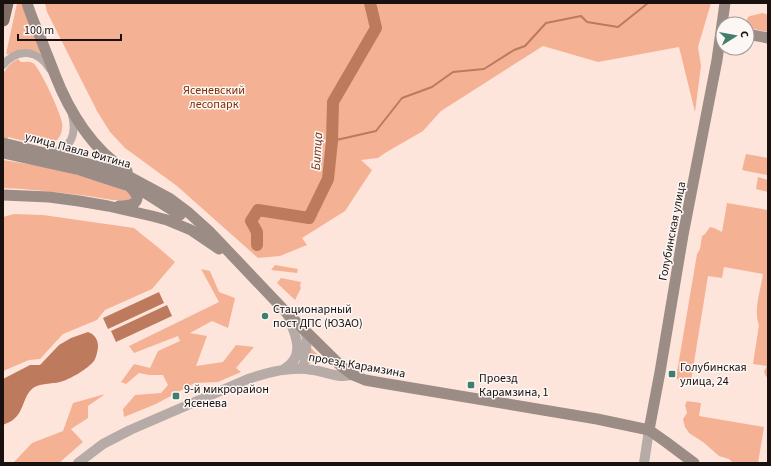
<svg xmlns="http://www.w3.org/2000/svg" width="771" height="466" font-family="'Source Sans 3',sans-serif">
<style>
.green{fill:#f5b194}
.water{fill:#be7a5d}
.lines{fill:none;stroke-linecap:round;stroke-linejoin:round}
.stream{stroke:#be7a5d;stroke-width:2}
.river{stroke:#be7a5d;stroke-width:12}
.minor{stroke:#b6aba7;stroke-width:8}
.tertiary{stroke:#b6aba7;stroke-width:10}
.secondary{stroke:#9b8c86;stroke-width:11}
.trunk{stroke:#806c64;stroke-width:13}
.poi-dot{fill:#407f6d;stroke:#fcf7f5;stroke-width:1.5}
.labels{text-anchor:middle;stroke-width:3;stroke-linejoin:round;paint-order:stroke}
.park-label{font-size:12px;fill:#812f00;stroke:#fcf7f5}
.street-label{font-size:12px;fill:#19110e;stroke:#fcf7f5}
.poi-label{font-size:12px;fill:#19110e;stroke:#fcf7f5;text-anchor:start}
.water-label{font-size:13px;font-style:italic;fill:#713112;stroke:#fcf7f5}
</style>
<rect width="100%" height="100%" fill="#fee5db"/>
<path class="green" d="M17,3h6l21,52c-6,-3 -12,-6 -19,-5 -6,1 -12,5 -19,4z
M45,3h666l-13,44 3,19 -6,46 -16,-65 -81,15 -55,-16 -102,65 -18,20 -38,22 -7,5 -17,2 11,10 -27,41 -43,27 5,7 -27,11 -22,2 -81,-72 -52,-38 -15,-16 -13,-21 -50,-99z
M763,13l5,2v17l-19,-4c-3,-4 -3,-6 -1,-11l2,-1z
M18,59l3,3c4,0 8,-1 12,1 7,5 26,47 28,56 1,3 2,7 1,9 0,5 -2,8 -5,12l-10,3 1,4 -40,-10 -5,23v-86c4,-7 7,-11 15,-15z
M746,154l22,4 -1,17 -25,-5z
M3,160c33,5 65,11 96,21 12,4 23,7 34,14l-1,3 -3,3c-16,0 -32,-4 -49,-6 -26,-3 -51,-6 -77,-7z
M758,177l10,3v12l-12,-3z
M727,203l41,7v169l-3,-4 -1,-4 3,-5 -14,-2 6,-39c-6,-16 2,-35 4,-51l-39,-7 -2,11 -14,-2 -17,105c-6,3 -10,1 -15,-3l21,-124 3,-5 2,-13 3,-2 5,-7 4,1 8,4z
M14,214l29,1 91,13 26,21 15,13 -23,27 -47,21 -8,10 -34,14 -23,25 -11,1 -26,11v-154z
M275,265l23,4 -1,4 -26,-3z
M201,269l9,2 9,21 16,6 -7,30 -16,-7 -22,12 17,3 -11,30 27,-4 13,-17 18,2 -18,21 5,4 -23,10 -23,1 -39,21 -32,13 -1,-8 12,-14 26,-2 7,-8 -5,-10h-14l-10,-2 -13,11 -5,-2 13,-18 16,4 8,-17 22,-10 -2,-5 -44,17 -5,-7 90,-44z
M281,278l20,4 -1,4 1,2 -6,12 -18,-17z
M308,345l14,14 -2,4 -12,-1z
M105,394l-17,12v12l-17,11 12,13 -24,21h-46l19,-20 31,-12 10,-28z
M687,401l14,2 -2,13 65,11 -6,36h-25l-4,-4 -10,-3 -16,-14 -14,-9 -4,-6 -2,-8 4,-6 -2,-8z"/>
<path class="water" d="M159,292l5,11 -56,26 -5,-11z
M167,305l5,11 -56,26 -5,-11z
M88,332c6,2 10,7 10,14 0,4 -2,12 -4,15 -5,7 -25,19 -34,21 -8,2 -20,1 -27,6 -10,8 -9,23 -19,31 -3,3 -8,4 -11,6v-46l27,-14h10l19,-20 12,-7z"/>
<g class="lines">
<path class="stream" d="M332,141l44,-10 26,-33 30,-11 21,-15 31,-3 30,-19 11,-4 21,-23 35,-7 6,6 31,5 30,-24"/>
<path class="river" d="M257,245v-13l-6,-11 7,-11 51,8 19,-39 4,-38 1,-39 43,-74 -6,-25"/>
<path class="minor" d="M3,65c15,-18 35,-15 47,4
M47,153c5,-1 11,-2 15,-4 13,-7 13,-22 10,-34"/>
<path class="tertiary" d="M284,369c23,-13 11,-36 3,-55
M302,369l3,-8 2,-23 -3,-9
M78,463l25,-19 27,-14 118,-51c21,-7 43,-13 65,-9 9,1 18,5 28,6 4,0 8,-1 12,-1
M644,463l5,-33"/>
<path class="secondary" d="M27,3c5,17 13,32 19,49 3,7 6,15 9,23 14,36 38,76 72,96
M747,34l21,4
M3,143l79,19 28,8 20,7 39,21 20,15 20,18 76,80 56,55 12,9 12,5 17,3 215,36 52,11 17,12 28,21
M3,153l77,17 49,16 18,8 33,21
M3,195l46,2 30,4 29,5 44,10 15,4 24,10 28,19
M119,206c17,1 25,-7 10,-20
M649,430l11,-58 23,-137 34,-175 8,-57"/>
<path class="trunk" d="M3,20l4,-17"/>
</g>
<g class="poi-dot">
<circle cx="265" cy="316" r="4"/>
<rect x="668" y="370" width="8" height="8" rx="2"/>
<rect x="467" y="381" width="8" height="8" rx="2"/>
<rect x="172" y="392" width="8" height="8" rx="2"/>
</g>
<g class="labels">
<g class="park-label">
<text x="214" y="94">Ясеневский<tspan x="214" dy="14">лесопарк</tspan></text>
</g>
<g class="street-label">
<text transform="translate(78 150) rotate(15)" y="4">улица Павла Фитина</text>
<text transform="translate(672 231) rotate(-79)" y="4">Голубинская улица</text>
<text transform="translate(357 365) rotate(10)" y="4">проезд Карамзина</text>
</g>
<g class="poi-label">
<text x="273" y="313">Стационарный<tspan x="273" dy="14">пост ДПС (ЮЗАО)</tspan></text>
<text x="680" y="371">Голубинская<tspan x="680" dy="14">улица, 24</tspan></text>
<text x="479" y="382">Проезд<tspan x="479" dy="14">Карамзина, 1</tspan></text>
<text x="184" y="393">9-й микрорайон<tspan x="184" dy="14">Ясенева</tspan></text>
</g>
<g class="water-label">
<text transform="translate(316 151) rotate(-86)" y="5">Битца</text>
</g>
</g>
<rect width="771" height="466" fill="none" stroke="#19110e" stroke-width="8"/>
<g transform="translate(735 36) rotate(79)"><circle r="19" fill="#fcf7f5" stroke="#a19b99"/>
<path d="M0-3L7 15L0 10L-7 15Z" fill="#407f6d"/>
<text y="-6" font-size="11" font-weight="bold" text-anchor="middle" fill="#19110e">С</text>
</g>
<path d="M18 34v6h103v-6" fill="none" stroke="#19110e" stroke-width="2"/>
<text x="24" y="34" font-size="12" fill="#19110e" stroke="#fcf7f5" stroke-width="3" paint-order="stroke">100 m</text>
</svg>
